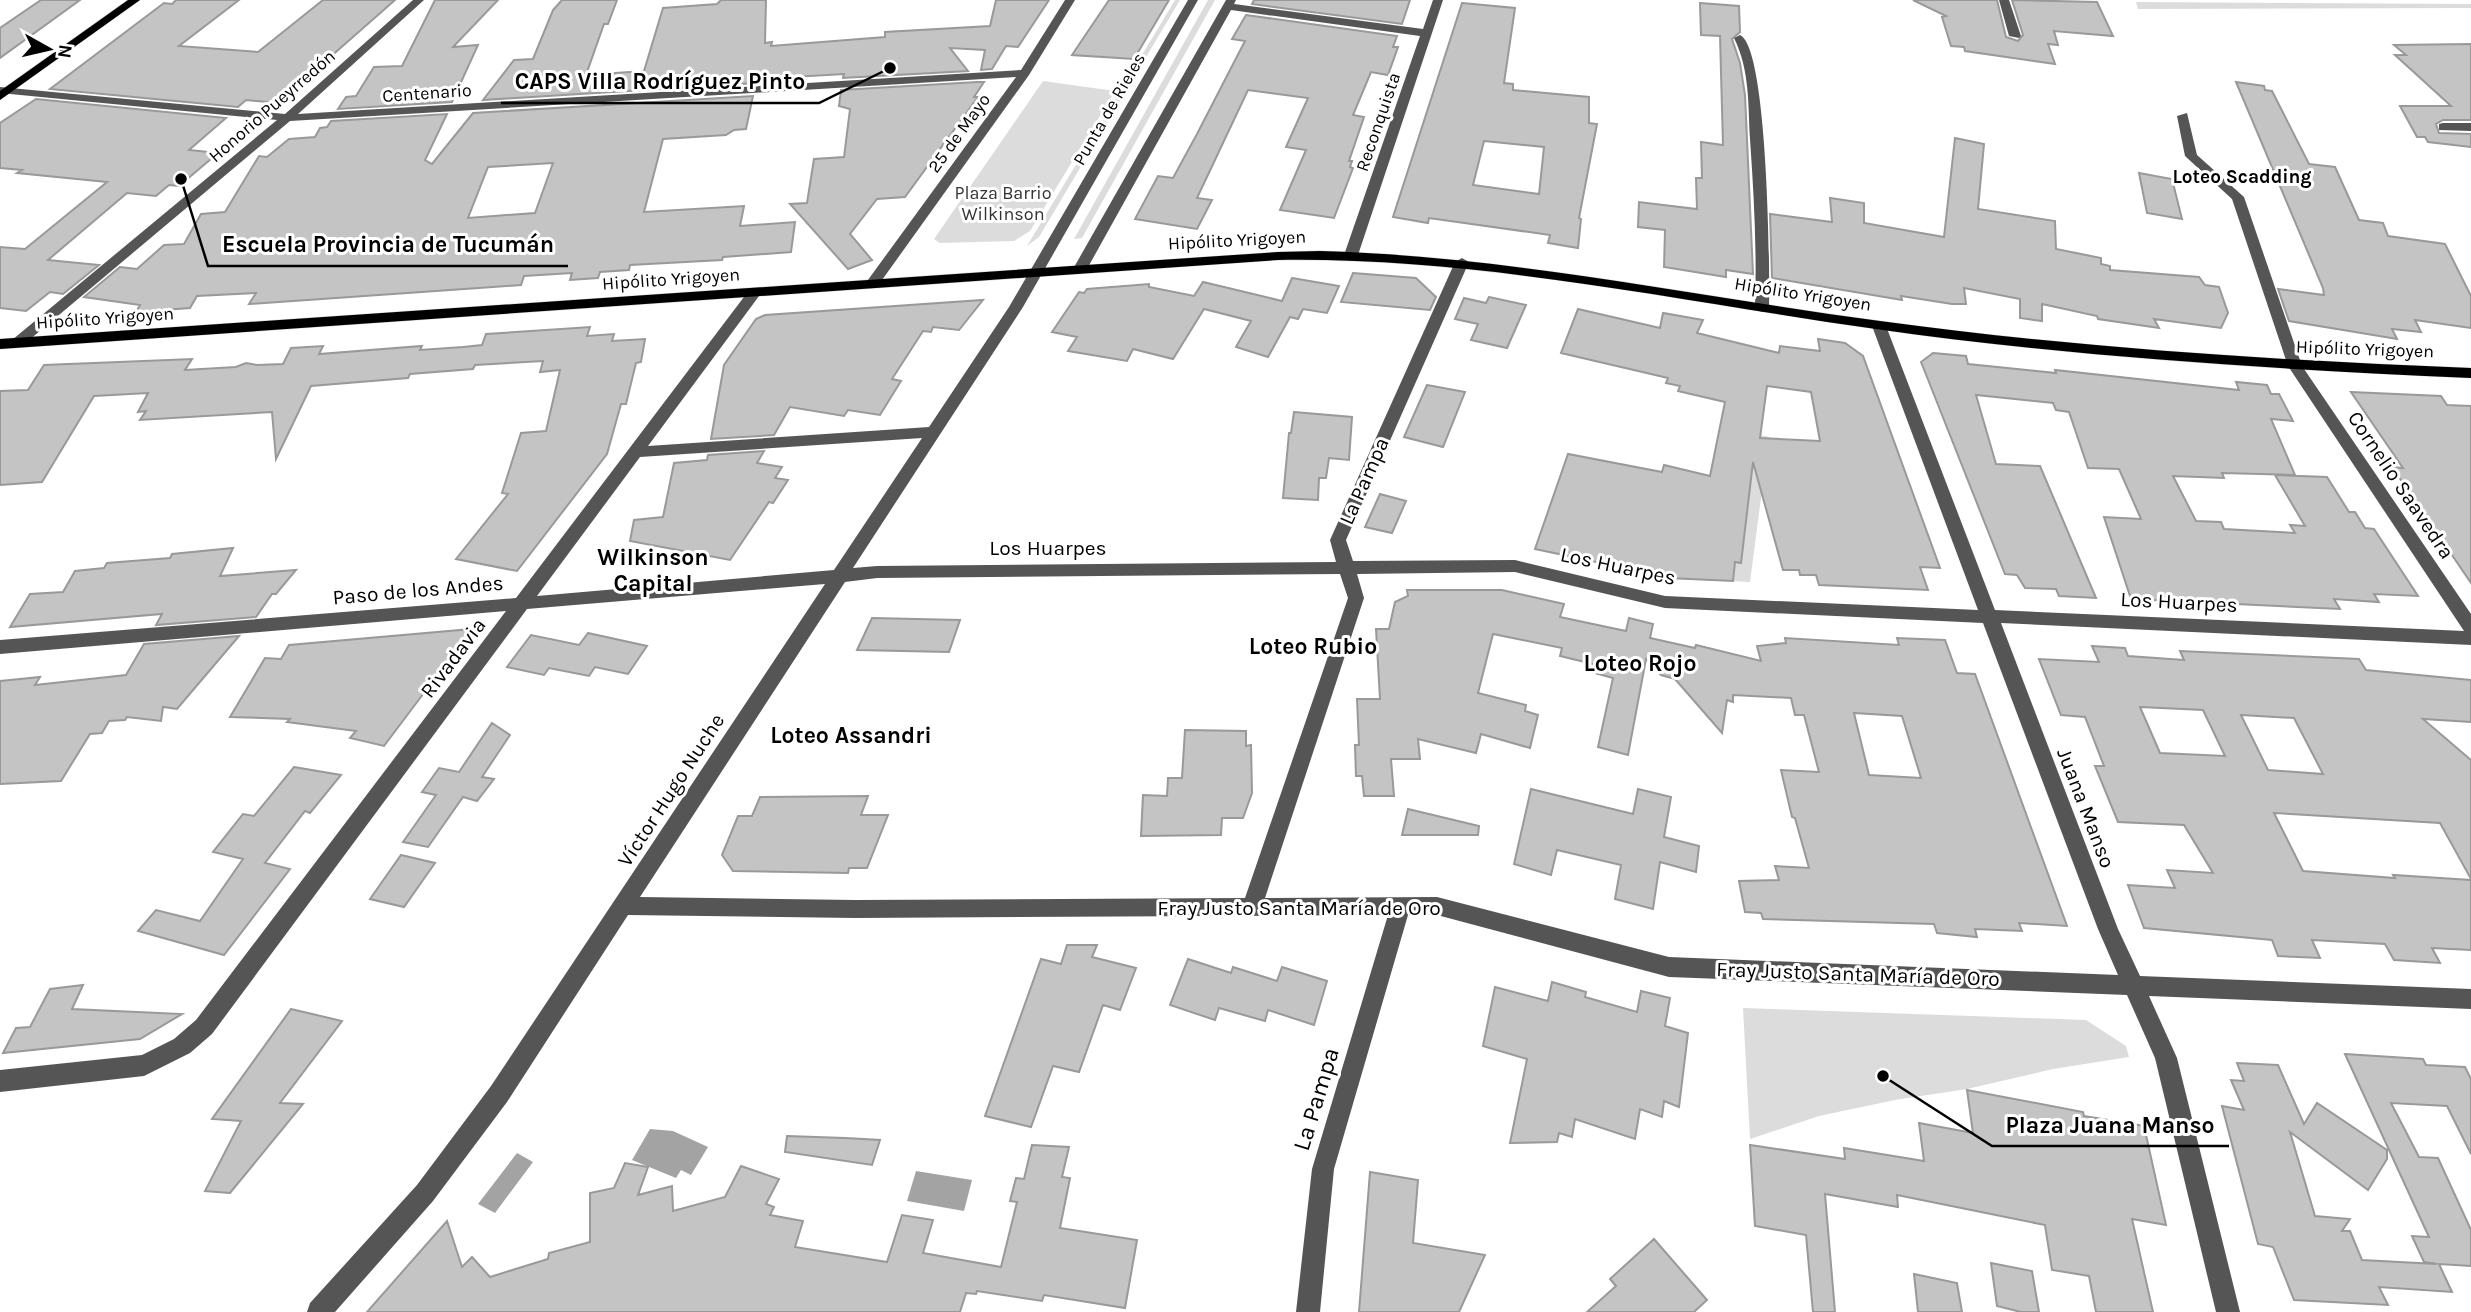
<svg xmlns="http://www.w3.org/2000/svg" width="2471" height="1312" font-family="Karla,sans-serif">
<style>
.green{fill:#dcdcdc}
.water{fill:#a3a3a3}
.building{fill:#c4c4c4;stroke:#999;stroke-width:2;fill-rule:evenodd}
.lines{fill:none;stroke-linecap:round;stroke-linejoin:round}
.major-casing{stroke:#dbdbdb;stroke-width:1}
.minor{fill:#555;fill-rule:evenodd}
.major{fill:#000;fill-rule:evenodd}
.labels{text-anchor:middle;stroke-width:6;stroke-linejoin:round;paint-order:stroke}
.far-street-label{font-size:18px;fill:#000;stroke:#fff}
.far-park-label{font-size:18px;fill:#333;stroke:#fff}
.far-neighbourhood-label{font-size:19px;font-weight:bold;fill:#000;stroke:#fff}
.street-label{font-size:21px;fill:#000;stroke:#fff}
.neighbourhood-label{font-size:23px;font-weight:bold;fill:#000;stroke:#fff}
.near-street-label{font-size:24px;fill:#000;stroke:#fff}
.leader{fill:none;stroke:#000;stroke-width:2.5}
.callout-dot{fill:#000;stroke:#fff;stroke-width:2.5}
.callout-label{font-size:23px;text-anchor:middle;font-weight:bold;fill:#000;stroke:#fff;stroke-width:6;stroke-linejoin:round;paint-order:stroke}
</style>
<rect width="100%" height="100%" fill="#fff"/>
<path class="green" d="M1175,0h5l-141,237 -12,9z
M1208,0h7l-133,238 -8,1z
M2136,2l335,2v4l-333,1z
M1043,81l72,10 -85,140 -16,10 -74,2 -6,-4z
M1720,426l49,11 -19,145 -82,-4 9,-25 17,4z
M1743,1008l343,12 40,26 3,11 -76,12 -86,20 -72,11 -76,16 -69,23z"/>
<path class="water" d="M650,1129l23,2 35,16 -17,28 -10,-5 -5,8 -44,-18z
M517,1153l16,9 -38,51 -17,-9z
M916,1171l56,9 -8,31 -57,-10z"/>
<path class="building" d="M41,0h39l-80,58v-30z
M176,0h63l-60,46 79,6 65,-52h72l-117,103 -32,-3 -8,7 -188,-18 114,-86 8,1z
M435,0h63l-45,47 25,-2 -26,57 -114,7 8,-12 10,-1 18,-29 28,-1z
M562,0h55l-9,24h-4l-18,51 58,-4 19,-63 54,-4 4,-4h45l-1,43 7,-1 -1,4 114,-9v-5l105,-6 6,-26h53l-31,47 -12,-1 -14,23 -11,1 4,-20 -35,-2 18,23 -125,7 1,-4 -87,5 -1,4 -273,17 31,-40 19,-1 20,-49z
M1109,0h60l-35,59 -62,-4z
M1254,0h156l-8,24 -150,-20z
M1913,0h84l9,37 12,4 5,-6 -11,-35 85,2 16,34 -59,-5 4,14 -10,-1 7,20 -90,-13 -1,-4 -13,-1 -9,-29 4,-1z
M1462,3l53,5 -11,75 9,1v6l76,7v26l8,1 -18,94 2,1 -3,29 -30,-5 2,-8 -121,-17 -1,5 -35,-6zM1484,141l60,6 -5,47 -66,-9z
M1700,3l39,3 1,26 -8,7 8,24 5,32 8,179 -27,-4v7l-62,-10 1,-37 -27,-3 1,-25 58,7 -1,-31h6l-1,-36 22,3 -3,-109 -19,-1z
M1246,15l151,21 -4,11h5l-10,28 -17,-3 -18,43 11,2 -15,44h3l-2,6 3,1 -19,50 -54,-8 26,-60 -20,-3 22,-49 -60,-8 -51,108 15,2 -15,29 -62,-10 23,-43 15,2 24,-44 48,-93 -13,-2z
M2471,44v76h-28l-7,4 3,9 32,1v13l-43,-5 -3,-5h-8l-17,-31h51l-56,-51h11l-12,-10z
M977,82h7l-10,15h4l-73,100 -28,2 -27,35 22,26 -24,9 -58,-65 17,-1 7,-44 30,-2 6,-48 -11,-3 2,-16z
M2236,82l28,4 1,4 7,1 37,73 26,3 24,53 24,3 5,13 57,8 26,52v32l-56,-8 6,12 -29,-3 5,10 -108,-18 -11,-32 46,6 -1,-7z
M753,96l-7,33 -12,1 -8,5 -63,4 -19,73 100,-6 -4,20 55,-4 -4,30 -68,5 -1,3 -92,5 -1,5 -29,2 -2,6 -28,2 2,-7 -48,3 -3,9 -28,2 -244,17 7,-11 -59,3 -7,12 -54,4 4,-7 -56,-8 36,-30 17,2 27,-24 20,-1 17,-30 24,-2 34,-56 8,1 22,-18 26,-2 5,-9 7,-1 4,-6 116,-7 -22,46 7,4 41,-51zM553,163l-18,50 -67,5 20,-51z
M36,99l190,19 -37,32 29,3 -39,33 -10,-1 -13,11 -29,-3 -79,67 51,5 -36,29 -13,-2 -24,19 -26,-3v-61l25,2 82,-67 -90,-9 5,-3 -22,-2v-45z
M1955,138l29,6 -6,65 77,12 1,28 45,9v6l9,2v4l89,7 6,8 14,2 9,26 -7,15 -67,-9 5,9 -61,-9 -1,-3 -55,-12v17l-22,-3v-19l-56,-11 2,16h-14l-51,-8 1,4 -130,-22 -2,-64 62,8 -2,-24 34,5v20l80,14z
M2139,173l33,6 10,40 -35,-6z
M1353,273l63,5 20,19 -6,13 -89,-8z
M1292,278l47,8 -12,27 -24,-4 -5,10 -8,-2 -22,40 -32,-10 15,-26 -47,-12 -31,50 -40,-10 -6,12 -59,-10 9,-14 -25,-5 27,-40 5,1 3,-4 62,-5v3l45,9 9,-14 79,19z
M1489,297l37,8 -19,43 -36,-8 7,-16 -23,-5 9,-21 22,5z
M983,300l-24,30 -26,-3 -2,5 -8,-1 -31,48 9,2 -21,34 -32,-5 -4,6 -54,-9 -16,28 -63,4 13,-74 32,-46 9,-4z
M1578,309l82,19 3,-15 40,7 -6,13 82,20 1,-7 40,5 -2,-12 27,4 18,13 77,212 -20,-1 8,23 -109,-5 -3,-10h-16l-1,-5h-16l-30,-108 -12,101 -6,-1 -2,19 -65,-3 1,-4 -67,-17 -1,6 -66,-14 33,-95 94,18 2,-7 46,11 15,-74 -47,-11 2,-5 -14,-3 2,-5 -107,-25zM1767,386l44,6 9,49 -60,-3z
M590,327l-3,9 27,-2 -2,7 33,-2 -4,23 -5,1 -10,41h-5l-14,50 -90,117 -61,-12 52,-65 -6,-1 19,-60 25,-2 14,-61 -20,2 3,-11 -68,4 -2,4 -63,5 -2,4 -97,8 -35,73 -4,-47 -132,8 6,-9 -8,1 10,-19 -54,3 -52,86 -42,3v-94l28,-1 16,-25 148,-6 -7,11 51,-3 10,-4 11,2 26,-1 8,-16 32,-2 -4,8 103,-8 -2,4 43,-3 19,-2 4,-11z
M1933,353l33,3 2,8 88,9 -1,-3 184,20 -3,-8 31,3 4,9h8l14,27 -22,-2 24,56 -73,-2 2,5 -51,-2 23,45 25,1 3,7 71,4 -5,-8 15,1 -30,-51 52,2 22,35h6l10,16 9,1 44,67 -44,-2 5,8 -45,-3 6,10 -209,-10 -27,-82 37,2 -22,-50 -31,-1 -19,-56 -13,-2 -3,-7 -77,-8 20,69 44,2 56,132 -37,-2 -3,-7 -31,-1 -8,-13 -12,-1 -80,-202 -4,-10z
M1427,385l38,7 -22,55 -39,-10z
M2351,392l90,4 6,9 24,1v177l-79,-116 11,1z
M1294,412l58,5 -3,43 -20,-2 -3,20h-7l-1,22 -35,-2 6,-65h2z
M764,451l-7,12 25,4 -7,11 13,2 -15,23 -4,-1 -39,58 -100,-19 4,-21 29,-3 11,-54 33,-3 1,-5z
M1380,494l26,7 -14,32 -27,-6z
M233,548l-13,28 76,-6 -20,24h-4l-16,23 -100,8 6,-11 -152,13 20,-33 33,-2 12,-21 29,-3 3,-5 63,-5 2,-4z
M1407,590h95l62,14 -4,13 66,14 3,-13 24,6 -3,14 45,10 1,-3 65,16 -4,-15 29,-3 -1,-5 114,7 -2,-7 48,2 12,33 18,1 92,252 -48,-3 3,8 -47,-2 2,8 -40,-4 -3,-9 -171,-5 -2,-6 -16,-1 -6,-31 40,-1 -4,-14 34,2 -14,-50 -3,-1 -11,-47 38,2 -15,-57h-9l-4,-17 -58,-3v7l-6,-2 -5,33 -47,-54 -14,-4 -15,-16 -18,96 -30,-8 15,-69 -18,-5 2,-8 -37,-9 2,-8 -69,-14 -15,59 48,12 -1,6 13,4 -8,33 -49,-14 -5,19 -58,-14 2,20h-29l3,37h-30l-2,-20h-6l-1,-31h4l-2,-46h23l-4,-70h13l6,-27 13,-6zM1854,713l48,3 19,62 -52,-3z
M872,618l88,2 -11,32 -92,-2z
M472,629l-88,117 -34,-8 6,-7 -69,-9 3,-3 -60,-2 35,-59 16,1 8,-14z
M588,633l59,13 -19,28 -33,-7 -6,9 -40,-8 -5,7 -37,-8 24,-32 48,10z
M239,636l-62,73 -14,-2 -2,14 -34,-4 -2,3 -16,1 -7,12 -12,1 -29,47 -61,3v-103l40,-4 -5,8 91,-10 18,-31z
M2092,646l33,2 3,8 56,4 -4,-9 179,8 7,11 105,10v42l-48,-3 48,41v119l-31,-56 -166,-10 29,58 92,7 -2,-3 78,5v70l-39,-2 8,15 -46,-3 -9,-16 -73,-4 8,18 -42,-2 -6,-16 -128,-12 -16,-43 47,3 -8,-18 46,3 -29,-48 -66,-3 -23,-56h9l-19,-49 -24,-2 -22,-56 60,3zM2140,707l63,3 22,46 -65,-3zM2241,715l53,3 29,56 -55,-4z
M492,723l18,12 -28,42 12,2 -17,22 -14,-4 -35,50 -25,-5 33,-47 -14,-3 17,-24 20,4z
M1185,730l61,1v15l5,-1 1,48 -9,25h-21l-1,17 -80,1 2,-41 24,1 1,-18h14z
M294,767l47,8 -31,38 -5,-2 -40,52 25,6 -66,86 -86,-24 18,-21 44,11 43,-62 -30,-7 30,-38 11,2z
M1531,789l102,25 5,-25 33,8 -7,40 35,9 -3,26 -36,-10 -7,47 -38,-10 6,-34 -64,-15 -6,25 -37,-11z
M868,796l-7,19h27l-21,53h-18l-1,5 -115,-2 -11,-16 16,-39h14l8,-19z
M1408,809l71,17 -1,9h-76z
M401,855l34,8 -31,44 -34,-8z
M1067,945h30l-5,12 44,11 -16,42 -17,-5 -24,67 -26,-6 -22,61 -46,-11 56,-157 20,5z
M1188,959l43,14 2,-6 44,14 5,-14 45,14 -13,44 -46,-15 -3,11 -46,-13 -4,12 -45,-15z
M1552,982l34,10 -1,5 52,15 4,-21 29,7 -5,28 23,7 -9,74 -15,-6 -2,16 -22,-8 -5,30 -60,-20 -3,18 -13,-4 -2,9 -47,1 17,-84 -44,-13 12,-59 53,14z
M83,985l-11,24 110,5 -42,25 -137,14 13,-25 14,-1 20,-38z
M291,1009l51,12 -62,82 23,1 -73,89 -25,-2 36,-70 -29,-2z
M2345,1054l78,5 3,6 39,2 6,12v75l-24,-48 -56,-3 28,54 19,1 33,72v36l-32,-2 13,28 -73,-5 9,18 -94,-5 -21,-53 -15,-3 -36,-138 22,4 -13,-30 13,1 -7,-18 41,2 26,59 13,-21 70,47v9l-19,31 -78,-58 25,84 35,3 -8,12h8l12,29 75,4 -13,-2 -12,-26 17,1z
M1967,1090l116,22 1,4 60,10 22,99 -34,-6 21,93h-57l-7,-36 -37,-6 -7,-45 -148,-30 1,12 -73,-13 10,118h-22l-7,-77 -51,-9 -5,-81 95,14 -1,-11 80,13 -5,-38 54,10z
M787,1136l58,2 35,2 -8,25 -87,-13z
M1032,1145l37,2 -7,30 8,1 -10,50 77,12 -12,68 -81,-13 -2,6 -65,-10 -1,3 -10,-1 -6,19h-593l80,-91 15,46 10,-10 18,20 58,-18 1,-6 41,-11v-49l24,-5 11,-25 23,4 -10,28 34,-9 1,25 52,-14 16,-31 38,13 -13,25 8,3 -4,8 33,6 -8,26 92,15 15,-47 31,5 -10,33 78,14 16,-65 -7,-1 6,-23 8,1z
M1370,1172l48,8 -5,63 72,12 -26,57h-100z
M1654,1239l53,61 -13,12h-107l29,-26 -6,-7z
M1991,1263l41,8 7,41h-18l-24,-6z
M1914,1274l43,9 5,29h-44z"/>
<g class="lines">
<defs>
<path id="major" d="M128,0h12l-140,100v-9z
M1320,251c188,5 373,45 560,70 196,27 393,39 591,47v10c-199,-9 -398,-21 -595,-49 -198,-28 -397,-72 -598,-69l-1278,89v-10l1278,-87z"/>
</defs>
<use href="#major" class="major-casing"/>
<path class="minor" d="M413,0h11l-126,114 723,-44 44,-70h10l-46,75 -152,212h-10l-2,-3 151,-207 -726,44 -268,225h-10v-6l265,-220 -277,-27v-6l285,27z
M1188,0h10l-175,307 -170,261 24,-2 459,-4 -6,-22 125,-278 7,-4 7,4 -123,278 7,21 162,-1 150,36 313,14 -106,-284 7,-4 7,4 109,284 469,21 -176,-265 -56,-167 -47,-43 -8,-40 10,-3 10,42 47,42 58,169 169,248v31l-470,-22 117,306 22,47 331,13v20l-322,-13 28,62 63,254h-24l-61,-254 -28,-63 -458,-18 -232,-62h-29l-74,254 -14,143h-24l16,-143 76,-254 -533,3 -227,-3 -121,187 -74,99 -98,111h-28l3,-9 107,-118 74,-99 334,-502 -298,25 -315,425 -22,19 -46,23 -144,16v-22l142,-15 32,-16 22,-19 310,-409 -506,43v-14l516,-42 234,-309 5,-1 7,4 -114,154 281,-19 80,-120zM922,438l-88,132 -297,26 103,-139zM1515,572l150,36 318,15 115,306 20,46 -449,-18 -232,-60 -172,1 99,-300 -7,-24zM1340,574l8,24 -103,300 -390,2 -215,-3 205,-315 32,-4z
M1226,0h10l-2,4 189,25 10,-29h10l-85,255 -7,4 -7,-4 76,-219 -189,-26 -144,259 -7,4 -5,-1 -2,-3z
M1999,0h10l12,36 -2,2 -10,-2z
M1740,35c28,12 30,236 29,273l-7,4 -7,-4c2,-56 -1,-112 -5,-169 -2,-34 0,-69 -16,-101z
M2443,123h28v8l-32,-1v-6z"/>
<use href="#major" class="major"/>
</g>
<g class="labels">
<g class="far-street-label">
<text transform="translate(427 93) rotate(-4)" y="6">Centenario</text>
<text transform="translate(272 106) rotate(-41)" y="6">Honorio Pueyrredón</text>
<text transform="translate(1109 109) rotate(-60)" y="6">Punta de Rieles</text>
<text transform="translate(1378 122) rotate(-71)" y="6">Reconquista</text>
<text transform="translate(959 133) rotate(-54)" y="6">25 de Mayo</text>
<text transform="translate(1237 240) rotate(-3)" y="6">Hipólito Yrigoyen</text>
<text transform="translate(671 279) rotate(-4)" y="6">Hipólito Yrigoyen</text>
<text transform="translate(1803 294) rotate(9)" y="6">Hipólito Yrigoyen</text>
<text transform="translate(105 318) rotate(-4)" y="6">Hipólito Yrigoyen</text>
<text transform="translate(2365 349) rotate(2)" y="6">Hipólito Yrigoyen</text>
</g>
<g class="far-park-label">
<text x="1003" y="199">Plaza Barrio<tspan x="1003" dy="21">Wilkinson</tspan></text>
</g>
<g class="far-neighbourhood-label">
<text x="2242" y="183">Loteo Scadding</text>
</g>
<g class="street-label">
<text transform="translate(1364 481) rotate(-66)" y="7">La Pampa</text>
<text transform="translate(2401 485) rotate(56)" y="7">Cornelio Saavedra</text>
<text x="1048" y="555">Los Huarpes</text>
<text transform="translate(1618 566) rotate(12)" y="7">Los Huarpes</text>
<text transform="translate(418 590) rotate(-5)" y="7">Paso de los Andes</text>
<text transform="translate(2179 602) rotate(3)" y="7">Los Huarpes</text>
<text transform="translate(453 658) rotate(-53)" y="7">Rivadavia</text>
<text transform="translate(671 790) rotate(-57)" y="7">Víctor Hugo Nuche</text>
<text transform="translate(2086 808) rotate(69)" y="7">Juana Manso</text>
<text x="1299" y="915">Fray Justo Santa María de Oro</text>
<text transform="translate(1858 974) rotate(2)" y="7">Fray Justo Santa María de Oro</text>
</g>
<g class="neighbourhood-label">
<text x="653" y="565">Wilkinson<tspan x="653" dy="26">Capital</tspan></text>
<text x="1313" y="654">Loteo Rubio</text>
<text x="1640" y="671">Loteo Rojo</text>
<text x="851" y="743">Loteo Assandri</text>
</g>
<g class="near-street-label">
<text transform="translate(1316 1099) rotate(-73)" y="8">La Pampa</text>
</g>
</g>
<path class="leader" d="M890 68L819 103H501M181 179L208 266H568M1883 1076L1992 1146H2229"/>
<g class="callout-dot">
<circle cx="890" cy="68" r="7"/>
<circle cx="181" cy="179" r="7"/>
<circle cx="1883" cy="1076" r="7"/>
</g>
<g class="callout-label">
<text x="660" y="89">CAPS Villa Rodríguez Pinto</text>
<text x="388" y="252">Escuela Provincia de Tucumán</text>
<text x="2110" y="1133">Plaza Juana Manso</text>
</g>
<g transform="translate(49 49) rotate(98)" stroke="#ffffff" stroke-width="5" paint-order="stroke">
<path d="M0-5L12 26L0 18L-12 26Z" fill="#000000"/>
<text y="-10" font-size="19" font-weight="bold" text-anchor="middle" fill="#000000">N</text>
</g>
</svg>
